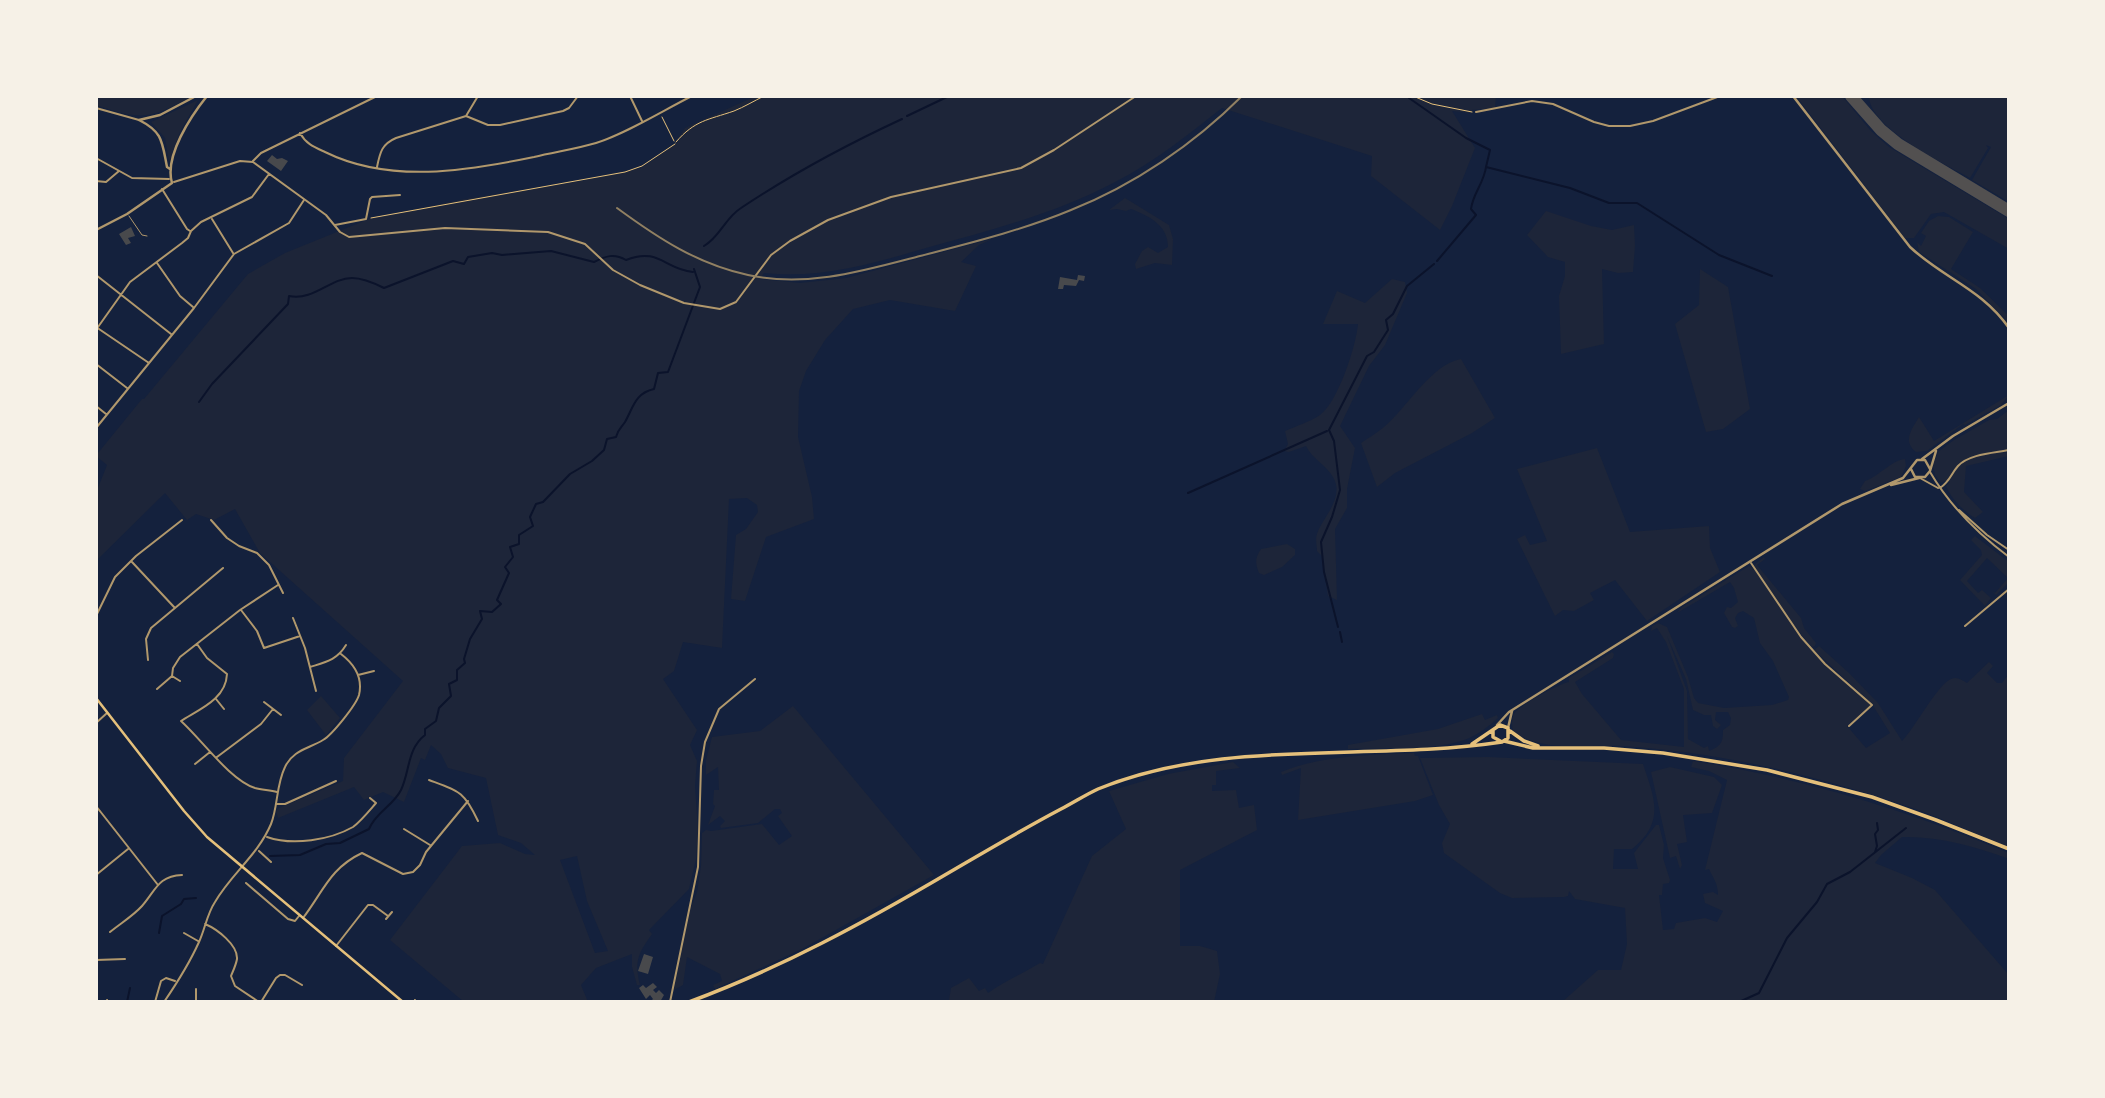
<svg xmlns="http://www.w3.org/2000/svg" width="2105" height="1098" font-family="Rubik,sans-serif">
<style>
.green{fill:#1d2539;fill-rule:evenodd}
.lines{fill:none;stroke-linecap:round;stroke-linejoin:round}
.stream{stroke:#0b132b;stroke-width:2}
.taxiway{stroke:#525050;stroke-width:12}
.building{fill:#48494c}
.path{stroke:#e5c07b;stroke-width:1}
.service{stroke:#b1986c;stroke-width:1}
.minor{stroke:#b1986c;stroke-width:2}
.tertiary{stroke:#b1986c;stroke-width:2.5}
.secondary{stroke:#e5c07b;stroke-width:2.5}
.primary{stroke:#e5c07b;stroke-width:3.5}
.rail{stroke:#918062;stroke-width:2}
</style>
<rect width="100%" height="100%" fill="#14213d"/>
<path class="green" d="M96,96h96c-41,23 -50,25 -96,9z
M756,96h740l-1,12 -23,2 -1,3 -19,-2 23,37 -23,58 -12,24 -69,-54 1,-20 -150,-48c-33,26 -68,54 -105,73 -60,32 -125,49 -191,67 -54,16 -105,31 -162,25l-4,6 40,4 46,-5 146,-39 -13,6 -18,17 15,4 -21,45 -65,-11 -37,9 -28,31 -19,31 -7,20 -1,46 14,60 2,22 -48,18 -21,64 -14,-2 5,-64 10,-6 12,-17 -1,-7 -10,-7 -18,1 -7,149 -39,-6 -9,29 -11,8 34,51 -7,15 7,16 -2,25 3,45 -2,28 -7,30 -40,41 3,4c-14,20 -18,27 -12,51h-3l-5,-18v-13l-36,14 -15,17 7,17h-124l-74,-62 72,-94 38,-3 25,11 10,1 -14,-12 -23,-8 -12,-57 -38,-10 -7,-14 -10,-9 -6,15 -4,-2 -17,44 -21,-10 -19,8 -10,-13 -76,31 -2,-7 3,-3 64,-27 1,-23 59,-77 -143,-128 -25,-44 -21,11 -18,-6 -9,6 -22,-27 -67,66 -2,-1v-65l11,-28 -11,-9v-4l2,1 44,-54h2l104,-125 37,-21 84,-34 96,-20 116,-18 60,-13 34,-24 10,-16zM577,856l10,45 21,50 -13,2 -35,-93z
M1796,96h46l29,35 18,16 120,72v30l-65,-37 -13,2 -17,24h-9z
M1869,96h140v106l-37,-22 19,-33 -5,-2 2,3 -18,30c-25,-14 -101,-50 -101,-82z
M198,100l-18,32 -11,30 -4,-24 -14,-16z
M1125,198l44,27 4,14 -1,26 -17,-2 -19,6 -1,-5 7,-13 6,-4 10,6 10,-6c0,-22 -19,-31 -37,-38l-5,2 -9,-2 -8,1z
M1546,211l45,15 21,4 22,-5 1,21 -2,26 -15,1 -16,-4 2,75 -43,10 -2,-58 6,-20v-14l-17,-5 -21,-22z
M1938,216l11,1 24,15 -22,37 29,19 29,28v7l-33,-34 -57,-37 -2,-10 4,4 5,-10 -5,-3 8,-12z
M1700,269l28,18 22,122 -27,20 -17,3 -31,-108 24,-19z
M1392,279l13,3 2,11 -22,52 -16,21 -29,60 15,22 -8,41v19l-12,21 2,71 -9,-4 -6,-40 -5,-5c0,-5 -2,-12 0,-17 5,-16 27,-35 17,-55 -7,-14 -22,-20 -28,-33l-17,6 -5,-1 4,-7 -3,-13c11,-5 25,-9 35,-16 18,-13 36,-69 38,-91h-35l14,-33 28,12z
M1461,359l34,59 -23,15 -77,40 -18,14 -16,-44c7,-5 16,-10 23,-16 24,-20 46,-62 77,-68z
M2009,395l-8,10 -36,20 -2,-1 -36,27 -11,1c-14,-11 -4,-23 3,-35l15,24z
M2009,410v30l-3,3 3,1v5l-27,5 27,-2v4l-43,10 -2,26 19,20 -8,6c-11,-6 -25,-21 -29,-32l4,-4 -5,-1 -4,2 -6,-8 -2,-11 6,-13 15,-11 35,-20 8,-1z
M1597,448l33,84 79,-6 1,22 10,24 -73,49 -32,-41 -25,13 4,7 -20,11 -11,-1 -8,6 -38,-77 8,-4 5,10 17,-4 -30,-72z
M1905,459l1,7 -5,11 -36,14 -5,-2 5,-8c15,-5 25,-20 40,-22z
M1975,536l34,26v20l-13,13 -4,-4 3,2 13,-15 -21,-20 -20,23 11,12 4,-3 9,8 -6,8 -25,-26 22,-25 -1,-5 -10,-10z
M1287,544l8,5v6l-13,12 -18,8 -5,-2c-4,-10 -4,-15 2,-24z
M1764,557l1,2 -8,6 44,53 3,10 12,15 -1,3 -3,1c-22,-25 -41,-53 -58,-82z
M1749,566l5,3 54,78 61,54 -55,-51 5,-4 30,27 29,30 24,38c13,-13 35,-56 49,-62 6,-3 11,1 16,4l22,-21 4,4 -6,7 10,10h5l7,-9v173c-30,-11 -58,-25 -88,-36 -96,-34 -199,-59 -300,-65 -35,-2 -79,7 -108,-15 -1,-5 -2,-12 1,-17 5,-9 47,-31 55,-32v-4l43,-26 2,2 -1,4 -38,24 7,12 39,46 63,7v-58l-18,-47 -9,-14 -6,3 1,-5 6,-3 9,4 21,50 6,21 4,5 26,5 48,-3 16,-5 1,-3 -16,-36 -13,-18 -6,-25 -11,-7 -5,2 -3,5 3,8 -3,2 -3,-1 -8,-14 3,-6 4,1 7,-6 -4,-14 -4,-6 -53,31 5,-6zM1667,636l19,43 7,31 11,5h7l2,11 4,3 4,-4 -6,-5 1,-8h12l3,6 -1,7 -7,5c0,13 -2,16 -14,21l-1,-5 -4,2 -16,-9 -1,-48zM1872,704l18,29 -24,15 -19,-22z
M321,696l19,22 -14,17 -19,-25z
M793,706l141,169 -132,74 -87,40 -2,-4 9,-4 -2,-7 -33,-17 -4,28 -9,5 16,-80 7,-18 4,-26 1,-33 4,-3 5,1 51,-7 17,21 13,-9 -14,-20 4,-3 -2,-4h-5l-17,14 -37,5 -1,-2 5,-5 -5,-5 -12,9 7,-19 -2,-2 1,-14h5l-1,-23 -12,8v-15l6,-23 48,-6z
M1482,714l3,6 12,-5 1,3c-9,8 -19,16 -31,21 -31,12 -84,9 -119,10v-4l90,-16z
M1414,753l1,3h3l15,39 -18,6 -117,19 3,-52 -19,7 -1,-3c42,-17 88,-17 133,-19z
M1488,757l155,7c11,33 23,58 -11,85h-18l-1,20h25l-4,-16 22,-28h3l5,20 -1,13 7,22 -1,3 -6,1 -1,11h-3l4,35 11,-1 2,-6 29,-5 12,4 6,-11 -18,-8 -2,-9 10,-2 5,3c0,-12 -5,-17 -9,-26l-4,1 22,-90 -18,-9 -18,-4 2,-6c109,17 214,49 316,92v6c-34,-13 -71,-23 -107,-22l-21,18 -6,8 37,15 23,12 74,85v27h-447l36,-32h23l6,-26 -2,-36 -50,-9 -6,-8 -1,5 -4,1 -52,1 -12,-5 -56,-40 -2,-10 8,-19 -11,-19 -19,-47z
M1233,762l7,6 -24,3v14h-4v6l24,-1 3,18 15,-3 3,25 -77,40v76h20l17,5 3,23 -6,28h-268l3,-2 2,-12 18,-10 10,13 6,-3 3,5c17,-12 34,-19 52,-30l3,1 49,-108 34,-27 -17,-38 59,-17z
M1670,767l44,10 8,8 -10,28 -29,2 4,27 -10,2 5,21 -2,4 -4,-13 -6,2 -19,-86z"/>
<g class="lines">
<path class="stream" d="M1409,98l57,40 24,12 -4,17 84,21 39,15h28l82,52 53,21
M907,116l42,-20
M704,246c16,-9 21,-28 37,-38 51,-34 105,-63 161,-89
M1437,261l39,-46 -5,-6c2,-16 13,-26 15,-42
M199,402l13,-18 76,-80 1,-8c25,5 41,-18 63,-18 11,0 22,5 32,10l69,-27 11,3 4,-7 24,-4 10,2 49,-4 43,11c12,-6 20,-9 32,-2 33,-13 38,9 67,12
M1188,493l139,-62
M1338,627l-14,-55 -3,-30 11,-25 8,-27 -6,-49 -5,-11 38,-74 7,-4 14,-22 -2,-10 7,-6 14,-28 27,-22
M1340,632l2,10
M1875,852l2,-6 -2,-12 3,-4 -1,-7
M270,856l30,-1 26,-11 14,-1 29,-14c7,-17 24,-23 32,-39 9,-19 6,-41 24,-55v-6l11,-8 3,-13 12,-12 -2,-12 8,-4v-10l8,-7 -1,-4 6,-20 12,-20 -2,-8 12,1 9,-8 -4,-4 12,-27 -4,-6 8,-10 -3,-10 9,-3v-9l14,-9 -3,-9 6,-13 7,-2 27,-28 22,-13 12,-11 3,-11 9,-2c2,-8 5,-9 9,-15 8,-14 10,-29 29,-33l4,-16 10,-1 32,-85 -6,-18
M159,933l3,-17 19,-12 3,-5 12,-1
M127,1002l3,-14
M1739,1002l20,-9 28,-55 30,-36 10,-18 23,-12 56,-44
M1911,1002v-1"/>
<path class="taxiway" d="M1851,96l30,34 17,14 111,67"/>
</g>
<path class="building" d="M272,155l5,4 5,-1 6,3 -7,10 -14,-10z
M131,227l4,9 -7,2 3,5 -5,2 -7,-11z
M1078,275l7,1 -1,5 -5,-1 -3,6 -12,-1 -1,4h-5l2,-12 17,3z
M644,954l9,3 -5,17 -10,-3z
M653,983l4,4 -4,3 3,3 3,-3 5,5 -4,7h-10l3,-3 -3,-4 -4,4 -7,-11 4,-3 3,3z"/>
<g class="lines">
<path class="path" d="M1413,96l19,8 40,8
M662,117l12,24
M676,142c19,-22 32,-22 58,-31 10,-4 20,-10 30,-15
M371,218l254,-46 17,-6 33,-22"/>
<path class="service" d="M129,216l13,19 5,1"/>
<path class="minor" d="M630,96l12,25
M96,108l43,12
M1476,112l56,-11 21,3 41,18 15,4h21l23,-5 67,-25
M466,116l12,-20
M300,133c6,11 14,14 25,19 65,32 141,19 209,5 20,-5 42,-8 62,-14 31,-10 66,-32 96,-47
M96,158l36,20 37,1
M253,161l8,-8 116,-57
M377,167c3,-15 5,-23 19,-29l70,-22 22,9h12l63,-14 6,-3 9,-12
M96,181l10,1 13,-11
M174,182l66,-21 13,1 73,53 14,17 9,5 96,-9 103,4 37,12 28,26 27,15 44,18 36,6 16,-7 35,-47 19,-14 38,-21 63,-23 130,-29 33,-18 82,-54
M162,189l25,40 3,2
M212,219l21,34
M335,225l31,-6 4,-20 2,-2 28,-2
M157,263l23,33 13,11
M96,275l75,59
M96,327l53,36
M98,327l32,-45 52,-39 6,-5 3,-7 10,-9 51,-25 17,-23
M96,364l31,24
M96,406l10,8
M96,428l98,-120 40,-54 55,-31 15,-23
M1930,472c20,34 47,61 79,85
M1920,478l18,10
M1940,488c11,-8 10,-13 18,-22 11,-12 36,-13 51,-16
M1959,510l28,25 22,15
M211,520l16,18 12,8 18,7 12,12 14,28
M132,562l42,45
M1751,563l50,74 24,27 47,41 -23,21
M241,610l16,21 7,17 36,-12
M96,616l19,-39 21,-21 46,-36
M293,618l12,30 11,43
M1965,626l44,-37
M197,644l10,14 20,16c-1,25 -27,35 -46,47 21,19 49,59 74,67 7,2 15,2 22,4
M148,660l-2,-21 5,-11 72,-60
M310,667c16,-5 27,-7 36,-22
M358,675l16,-4
M172,676l8,5
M157,689l15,-13 1,-8 7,-11 60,-47 38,-25
M216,699l8,10
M264,702l17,13
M96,723l11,-10
M217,757l44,-33 12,-15
M195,764l15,-12
M429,780c30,11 35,11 49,41
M277,804h8l51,-23
M96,806l62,79
M404,829l26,16
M267,837c26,9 63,3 86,-10 8,-6 16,-16 23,-24l-6,-5
M259,851l12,11
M96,875l32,-26
M246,883l42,36 7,2 4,-5
M303,918c20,-26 27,-50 59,-65l41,21 10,-2 7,-7 6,-13 42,-51
M386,919l6,-7
M205,924c12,5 33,21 32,35 -1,6 -4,12 -6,17l4,10 24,16
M110,932c11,-9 23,-16 32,-26 14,-16 16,-30 40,-31
M184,933l14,8
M336,946l32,-41h5l15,11
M96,960l29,-1
M415,1000l1,2
M106,1002l1,-2
M155,1002l6,-21 5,-3 9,3
M164,1002c13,-19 26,-40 35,-60 6,-13 8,-28 16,-40 16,-28 43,-47 56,-78 7,-17 5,-39 14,-57 8,-17 23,-18 38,-27 9,-5 33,-35 36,-45 4,-17 -5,-31 -18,-41
M196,1002v-13
M261,1002l15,-24 4,-3h5l17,10
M670,1002l28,-135 3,-101 4,-24 14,-33 36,-30"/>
<path class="tertiary" d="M1793,96l117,151c33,31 72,42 99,81
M139,120c24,12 23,22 28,47l3,2
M139,120l21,-5 36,-19
M96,230l31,-16 45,-31c-8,-27 19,-67 35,-87
M1922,459l31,-23 56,-33
M1911,469l4,8h10l5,-6 6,-20
M1891,485l28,-7
M1497,725l12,-13 333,-208 61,-26 14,-18h8l5,9
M1508,728l4,-17"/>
<path class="secondary" d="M96,698l88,113 23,26 196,165"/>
<path class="primary" d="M1510,731l14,10 14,5
M1504,741l29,7h71l59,5 104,17 105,27 64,23 73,29
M1472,744l28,-19 8,3v10l-6,4 -9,-5v-7
M689,1002c92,-34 176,-80 261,-130 36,-21 73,-43 111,-63 12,-6 24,-14 37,-20 127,-52 271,-27 404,-47"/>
<path class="rail" d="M617,208c41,30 80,56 131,67 58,13 115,-4 172,-19 50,-13 103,-26 151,-46 63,-25 123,-66 171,-114"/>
</g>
<rect width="2105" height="1098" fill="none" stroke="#f6f1e7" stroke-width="196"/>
</svg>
